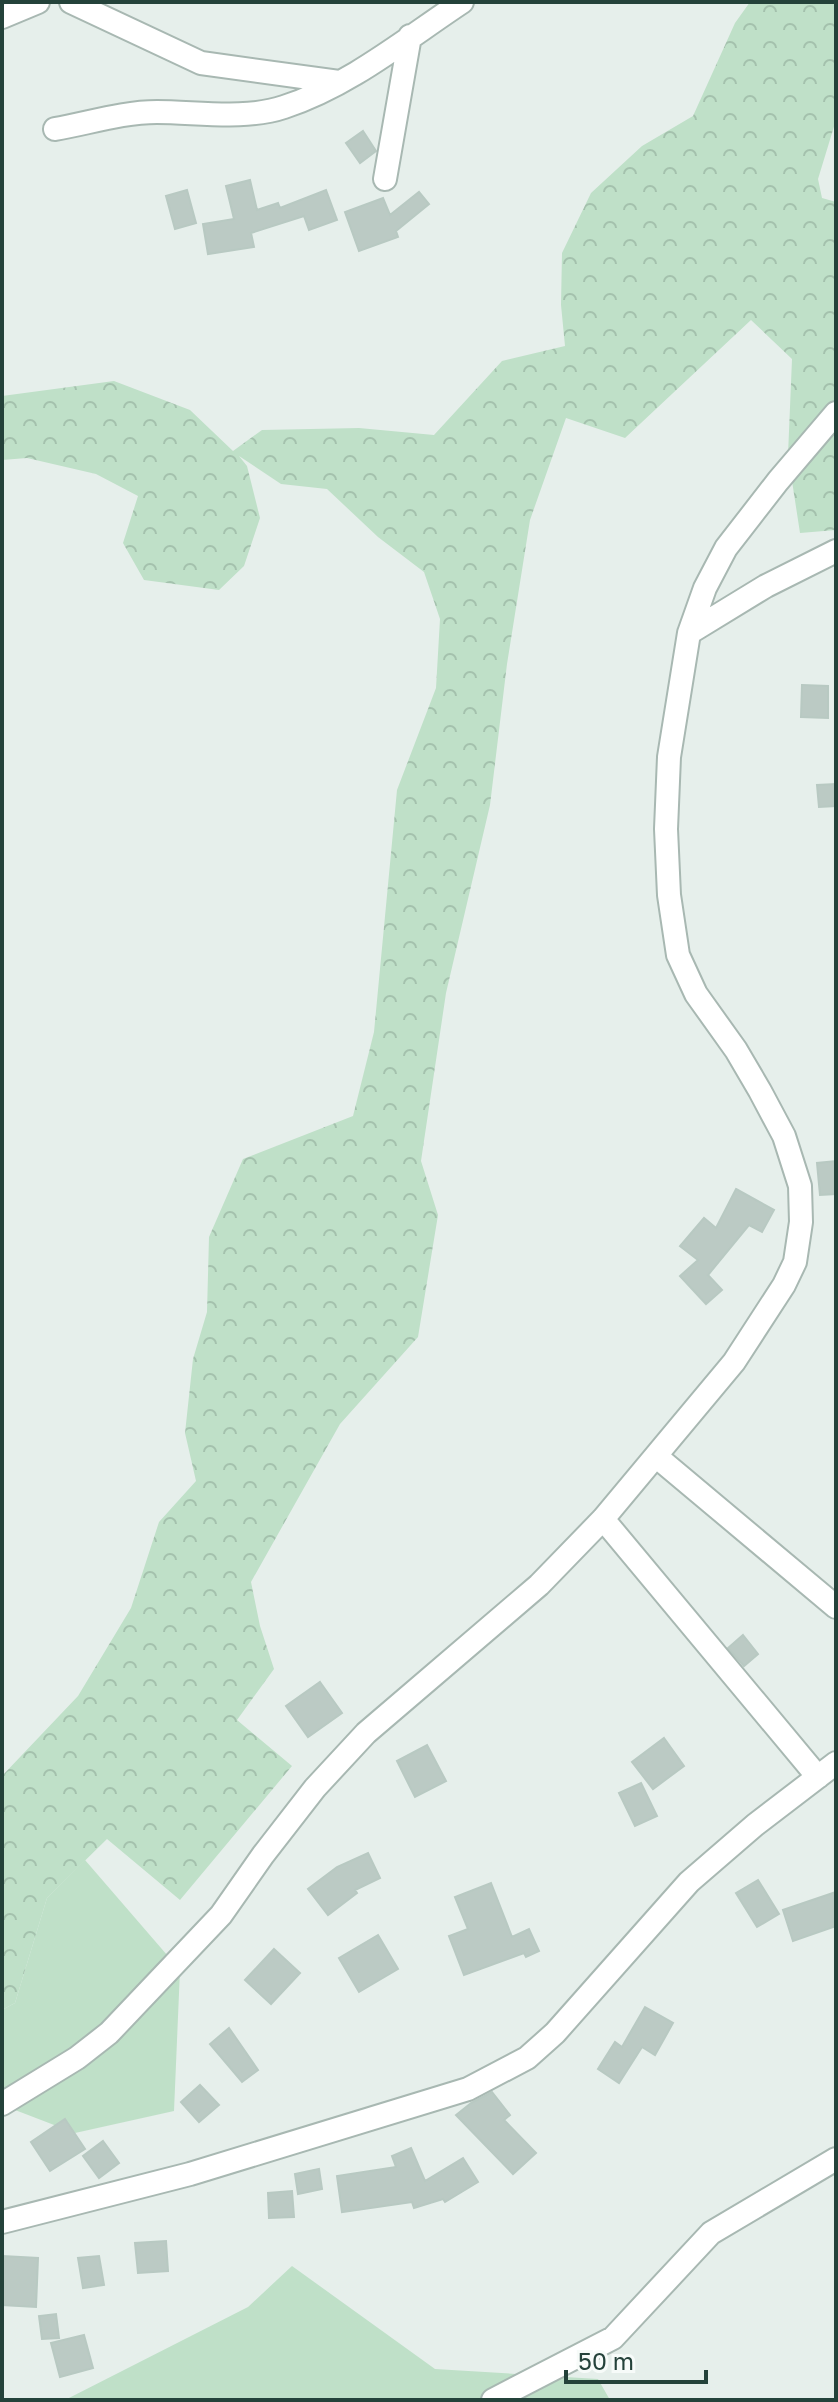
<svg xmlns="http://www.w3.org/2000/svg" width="838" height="2402" font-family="'Golos Text',sans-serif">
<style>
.green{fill:#bfe0c8}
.forest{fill:url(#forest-crowns)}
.building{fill:#bbcac4;stroke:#b8c9c2;stroke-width:2}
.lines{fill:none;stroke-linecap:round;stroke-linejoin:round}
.minor-casing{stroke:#a8b8b2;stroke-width:26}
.minor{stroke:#fff;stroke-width:22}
</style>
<defs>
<pattern id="forest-crowns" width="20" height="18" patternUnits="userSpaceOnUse" patternTransform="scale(2)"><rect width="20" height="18" fill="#bfe0c8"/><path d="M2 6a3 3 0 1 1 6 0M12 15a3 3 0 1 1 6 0" fill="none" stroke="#a4c1ad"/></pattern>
</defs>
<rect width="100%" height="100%" fill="#e6efeb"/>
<path class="green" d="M85,1860l95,110 -6,141 -99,22 -73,-28v-95l13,-7 32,-105z
M292,2266l143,103 163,10 12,21h-545l183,-93z"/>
<path class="forest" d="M750,2h86v118l-18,59 4,19 14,4v328l-36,3 -12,-78 4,-96 -41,-39 -126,118 -59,-20 -36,102 -23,144 -17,141 -44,188 -25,168 17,54 -20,122 -78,87 -89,158 9,44 14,43 -37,51 55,46 -112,134 -73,-61 -60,59 -32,105 -13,7v-234l76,-80 53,-88 28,-86 37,-41 -11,-48 8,-74 14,-47 2,-75 34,-78 110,-43 21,-84 23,-242 39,-102 4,-69 -16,-47 -46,-35 -51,-48 -46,-5 -42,-28 8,10 13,52 -16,48 -25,24 -75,-10 -21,-37 15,-47 -42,-22 -69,-16 -25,2v-64l112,-15 76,29 43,41 29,-21 97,-2 75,7 68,-74 63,-15 -4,-41 1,-52 29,-60 51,-47 51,-30 42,-93z"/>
<path class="building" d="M363,131l13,20 -16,12 -14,-20z
M250,180l7,30 21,-7 2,5 46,-18 11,30 -28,10 -5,-14 -53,17 3,14 -46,7 -5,-30 31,-5 -8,-33z
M187,190l9,33 -21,6 -9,-33z
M419,192l10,12 -33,27 2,6 -39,14 -14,-39 38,-14 7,17z
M802,685l26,1v32l-27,-1z
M836,784v22l-17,1 -2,-22z
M836,1161v33l-16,1 -3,-32z
M736,1189l38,21 -12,22 -13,-7 -41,50 14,15 -16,14 -26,-28 18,-16 -18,-14 24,-28 12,10z
M743,1635l15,19 -14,12 -16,-18z
M320,1682l22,31 -34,24 -22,-31z
M664,1738l20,28 -31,23 -21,-27z
M427,1745l19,36 -31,16 -18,-36z
M641,1783l16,33 -22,10 -16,-33z
M368,1853l12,25 -25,12 2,3 -29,22 -20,-26 29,-22z
M758,1880l21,34 -22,13 -21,-34z
M491,1883l21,54 17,-8 10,22 -13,6 -2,-4 -60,22 -15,-39 19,-7 -13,-32z
M836,1892v34l-43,15 -10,-31z
M378,1935l20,34 -39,23 -20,-34z
M274,1949l26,24 -29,31 -26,-24z
M645,2007l28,16 -18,32 -13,-8 -23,36 -21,-14 17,-27 7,5z
M229,2028l29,42 -16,12 -32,-38z
M200,2085l19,20 -20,17 -18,-20z
M492,2092l18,23 -6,5 32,33 -23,21 -57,-59 15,-12z
M65,2119l20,30 -35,22 -19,-29z
M103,2141l16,22 -20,15 -16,-22z
M411,2148l14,33 38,-23 15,24 -33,20 -2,-3 -29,9 -2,-6 -70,10 -5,-36 59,-9 -4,-11z
M319,2169l3,20 -24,5 -3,-20z
M292,2191l2,26 -25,1 -1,-25z
M166,2241l2,30 -30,2 -3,-30z
M2,2256l36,2 -2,49 -34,-2z
M99,2256l5,29 -21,3 -5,-30z
M56,2314l3,24 -17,1 -3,-23z
M84,2335l9,33 -33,9 -9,-34z"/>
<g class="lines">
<defs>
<path id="minor" d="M71,2l130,61 138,19
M2,17l36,-15
M55,129c34,-6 68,-17 102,-17 40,0 89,8 127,-5 65,-21 122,-68 178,-105
M385,179l25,-143
M689,633l77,-47 70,-35
M657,1457l179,150
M603,1519l215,258
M2,2104l75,-46 32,-25 112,-118 42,-60 52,-67 51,-55 173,-148 64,-66 131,-157 50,-77 11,-23 6,-40 -1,-36 -16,-50 -24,-45 -24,-41 -40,-56 -18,-39 -9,-60 -3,-66 3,-72 20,-124 16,-45 21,-40 52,-67 58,-68
M2,2222l188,-48 278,-85 59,-31 28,-25 134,-151 66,-57 81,-62
M493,2400l120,-62 98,-105 125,-74"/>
</defs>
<use href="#minor" class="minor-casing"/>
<use href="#minor" class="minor"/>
</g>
<rect width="838" height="2402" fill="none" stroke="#24423a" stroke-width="8"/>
<path d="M566 2370v12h140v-12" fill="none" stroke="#24423a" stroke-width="4"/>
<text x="578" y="2370" font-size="24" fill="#24423a" stroke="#f7fbf9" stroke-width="6" paint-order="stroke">50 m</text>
</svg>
